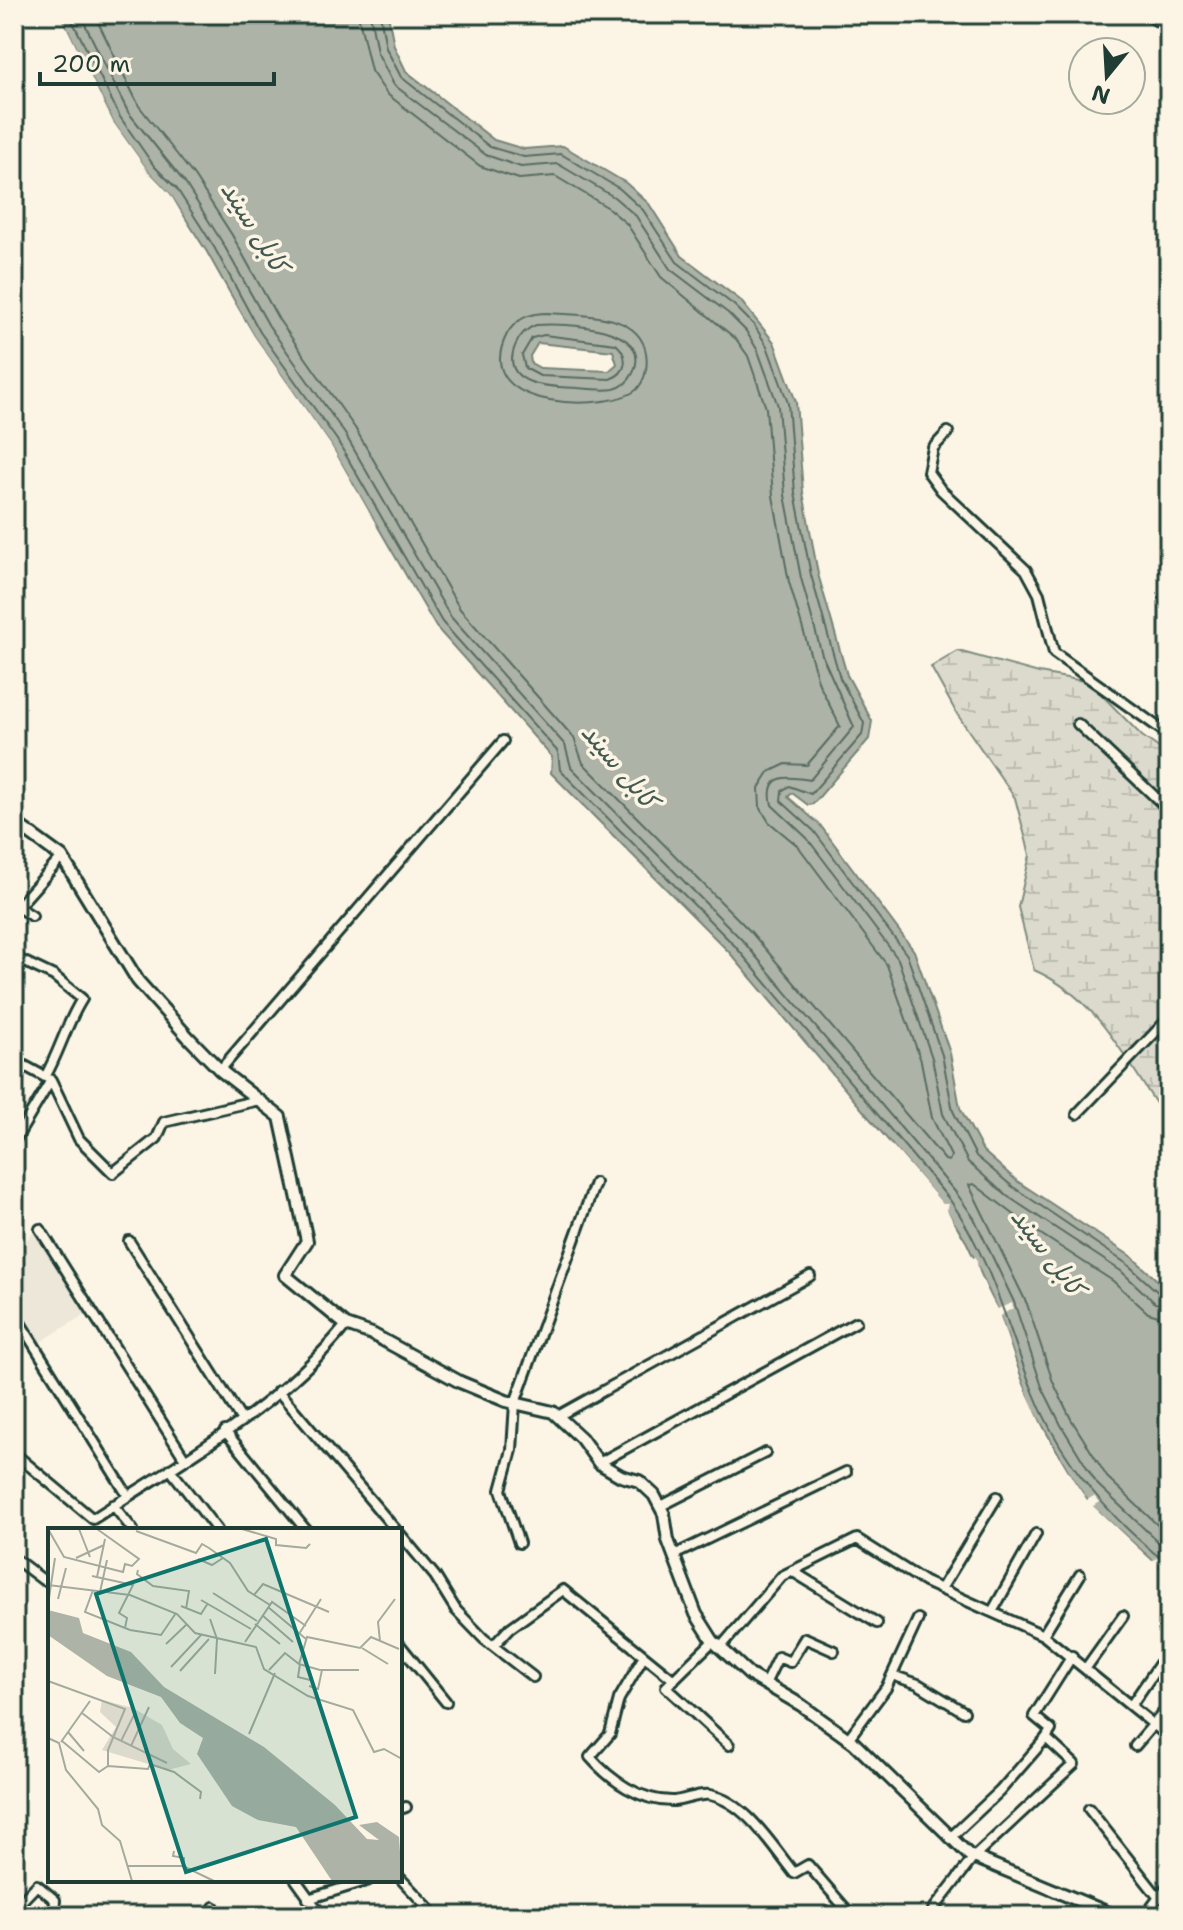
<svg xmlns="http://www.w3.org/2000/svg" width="1183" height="1930" font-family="'Shantell Sans','Playpen Sans Arabic',sans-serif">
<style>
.built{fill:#ece7d8}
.wetland{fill:url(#wetland-marsh);stroke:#7e8c80;stroke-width:2}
.water{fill:#aeb3a7;stroke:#758479;stroke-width:2;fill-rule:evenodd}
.pier{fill:#fcf5e5}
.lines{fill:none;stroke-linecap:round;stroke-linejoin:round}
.shore{stroke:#586c62;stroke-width:2}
.minor-casing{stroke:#1f3d34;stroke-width:14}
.tertiary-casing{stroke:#1f3d34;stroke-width:16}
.minor{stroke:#fcf5e5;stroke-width:8}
.tertiary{stroke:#fcf5e5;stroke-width:10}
.labels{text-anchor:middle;stroke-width:7;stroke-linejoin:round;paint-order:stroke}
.water-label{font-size:26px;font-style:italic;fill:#435a51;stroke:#fcf5e5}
.inset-road{fill:none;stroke:#a4ab9e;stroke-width:2}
.view{fill:#0f766e;fill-opacity:0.15;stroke:#0f766e;stroke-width:4}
.inset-edge{fill:none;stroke:#1f3d34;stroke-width:4}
</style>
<defs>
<pattern id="wetland-marsh" width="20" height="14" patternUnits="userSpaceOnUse" patternTransform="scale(2)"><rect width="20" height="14" fill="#dcdacc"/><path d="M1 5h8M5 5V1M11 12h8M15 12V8" fill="none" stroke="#bcbcb0"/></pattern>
</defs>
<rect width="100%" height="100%" fill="#fcf5e5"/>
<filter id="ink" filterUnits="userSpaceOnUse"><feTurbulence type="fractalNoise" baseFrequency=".0125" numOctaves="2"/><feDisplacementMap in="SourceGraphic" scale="16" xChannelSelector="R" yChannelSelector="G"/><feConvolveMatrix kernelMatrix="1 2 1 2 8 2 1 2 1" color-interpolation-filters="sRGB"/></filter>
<g filter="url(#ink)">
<path class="built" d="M36,1230l51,83 -48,30 -25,-41v-50z"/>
<path class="wetland" d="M958,651l81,22 50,9 53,54 27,19v367c-42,-57 -67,-122 -135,-152l-16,-63 12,-52 -15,-57 -58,-84 -26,-47z"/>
<path class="water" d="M60,14h328l6,32 12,25 88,69 30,9 39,-3 63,37 23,21 33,52 58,44 34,42 22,60 7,90 15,82 29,101 25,46 -3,18 -56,65 -5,1 -16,-12 -4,4 32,28 94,126 36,102 10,55 23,43 34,30 115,76 37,34v284l-77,-69 -18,-25 -43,-76 -31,-89 -33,-73 -24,-38 -214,-253 -178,-179 1,-16 -116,-130 -106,-183 -76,-108 -47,-84 -37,-58 -22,-23 -35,-49zM538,343l75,8 4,13 -8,7 -69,-3 -9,-5 -1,-7z"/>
<path class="pier" d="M56,14h4l53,108 35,49 22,23 84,142 76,108 47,82h-4l-47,-80 -76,-108 -83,-142 -56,-69z
M893,1146l50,58h6l-2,6 26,48 3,-1 4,21 17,31 15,-6 1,5 -13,8 21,64 24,53 29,48 13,19 7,-4 5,6 -6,4 59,55 8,-5 5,5 -7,5 11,13 -73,-64 -26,-32 -43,-76 -31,-90 -42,-89 -64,-80z"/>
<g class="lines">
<path class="shore" d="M69,14l51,103 34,49 23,23 37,58 46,85 77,108 105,182 116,130 2,18 175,176 215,254c40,57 57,125 82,189 28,72 77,129 137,176
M80,14l48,98 57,71 37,59 47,84 76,108 105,182 115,129 6,22 171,173 215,254 17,24 40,84 28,85 19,38 36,59 72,68
M94,14l45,92 55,70 38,59 47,85 76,108 105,181 114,129 9,25 168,169 194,228 4,1 2,-5 -19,-38 -11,-57 -34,-96 -89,-119 -29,-24 -9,-15 -1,-19 10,-16 17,-8 21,1 33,-39 -21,-42 -30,-102 -16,-86 -7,-88 -18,-52 -12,-17 -75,-62 -34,-53 -20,-17 -52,-31 -36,3 -39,-13 -93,-72 -16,-23 -13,-57
M370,14l7,38 17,33 92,70 35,12 37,-3 56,33 22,19 34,53 58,44 18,18 12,20 20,55 7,89 16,83 21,77 32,72 -44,53c-19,-3 -46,-9 -38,25l35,33 91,121 34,99 11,56 25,48 39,34 114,75 34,32 14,3
M380,14l6,34 15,29 89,70 34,10 37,-3 59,35 23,21 34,52 58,44 19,19 13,21 21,57 7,90 16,82 29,103 24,45 -2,12 -51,59 -22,-8 -7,5 -1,10 33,30 93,124 35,100 11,56 23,45 37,31 114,77 34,31 8,1
M548,313c32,3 91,-2 98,40 2,13 0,25 -8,35 -20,24 -172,26 -131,-54 9,-16 23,-21 41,-21z
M536,325c27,-2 119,0 97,48 -4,8 -10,14 -19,16 -11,2 -25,0 -37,-1 -25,-1 -78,-1 -62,-42 4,-10 10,-17 21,-21z
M544,335l72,9c13,12 12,29 -6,35l-70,-3 -15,-8 -3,-13 10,-17z
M1169,1319l-21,-6 -35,-32 -80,-52 -59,-45 -5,1 58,119 26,78 18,37 36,58 62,59"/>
<defs>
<path id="minor" d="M1146,14l23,14
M1169,87v8
M948,432l-15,16 -5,24 13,18 85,80 13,24 15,59 115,82
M1078,724l91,86
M16,906l16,10
M14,911l48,-54
M14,957l40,19 28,23c-16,25 -22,52 -37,78
M14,1060l33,18
M220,1070l283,-329
M1077,1114l92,-96
M14,1142l37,-62 28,59 34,34 44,-35 7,-16 95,-22
M40,1229l145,230
M129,1241l112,178
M14,1313l114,183
M278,1391l118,139
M558,1416l252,-140
M225,1431l81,99
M14,1453l79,66c87,-57 187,-112 253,-194
M599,1463l257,-141
M170,1469l47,61
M113,1505l20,25
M661,1506l104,-53
M400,1534l35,42 21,34 28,29 49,38
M519,1543l-18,-53 11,-40 3,-47 80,-220
M674,1555l172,-83
M14,1558l29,22 7,-1
M792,1571l85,52
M941,1589l56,-92
M992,1612l44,-78
M1043,1635l37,-60
M713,1641l-47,46 63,58
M400,1645l46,57
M493,1646l17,-18 53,-38 111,90
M720,1648l62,-72 75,-37 68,43 118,53 126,102
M644,1656l-25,43 -9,35 -20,23c20,23 51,45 84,44 11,-1 26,-8 36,-6 36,7 63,52 84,78l14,-8 44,51
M1086,1668l37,-52
M892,1675l26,9 46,28
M765,1684l13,-27 12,5 15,-24 29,13
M1132,1704l29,-42
M848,1739l38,-51 32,-69
M1135,1746l34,-40
M400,1809l6,-2
M1089,1809l70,89
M950,1838l50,-47 46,-53
M400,1878l36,38
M296,1880l26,36
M308,1899l61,-19
M14,1909l23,-24 18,15 -1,16
M209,1916l5,-9
M941,1916l-8,-6 41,-53 100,-93 -28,-26 5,-8 -17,-14 38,-60
M1145,1916l24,-32"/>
<path id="tertiary" d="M14,822l48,35 76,124 50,56 32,33 60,47 27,124 -22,34 61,50 26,9 88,48 46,19 47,11 28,26 18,25 22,13 18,5 15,14 10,19 4,26 28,74 17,27 37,34 51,30 53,38 115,112 147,61"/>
</defs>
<use href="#minor" class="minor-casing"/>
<use href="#tertiary" class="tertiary-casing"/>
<use href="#minor" class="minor"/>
<use href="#tertiary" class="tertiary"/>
</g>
</g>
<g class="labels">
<g class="water-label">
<text transform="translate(255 227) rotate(58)" y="9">کابل سيند</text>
<text transform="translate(620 766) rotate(50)" y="9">کابل سيند</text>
<text transform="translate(1048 1252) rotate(53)" y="9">کابل سيند</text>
</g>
</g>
<g transform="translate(48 1528)">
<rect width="354" height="354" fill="#fcf5e5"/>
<path d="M54,172l31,8 29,17 11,24 18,15 -23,6 -66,-20 14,-23 -16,-15z" fill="#dcdacc"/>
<path d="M0,82l31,8 4,15 48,19 33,35 100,60 71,58 32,34 12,1 -20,-15 18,-3 22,15 3,44h-70l-36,-54 -38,-7 -26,-14 -35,-52 6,-16 -23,-15 -19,-26 -54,-21 -59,-41z" fill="#aeb3a7"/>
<path class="inset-road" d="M0,1l16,28 59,15 2,-8 7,2 7,-7 -42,-30M31,1l11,28M194,1l34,10v6l30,3 4,-4M88,3l60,22 6,-9 7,4 21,15 18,28 22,14M28,30l28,-13M150,31l14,6 11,-7M90,42l-1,4 16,12 36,5 -3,18M44,48l41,9 -14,28 8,5 -2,10M49,49l8,-38M0,57l82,10 47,19 18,19 61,14 8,22 44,27 45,14 21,42 10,-3 18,10M45,62l-8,22 45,18 31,5 15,-22M52,64l7,-32M165,65l44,28M206,67l9,-11 66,28M1,70l6,-40M10,71l8,-31M153,72l50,29M133,78l20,8 7,-11M220,79l38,32M214,87l31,27M162,91l7,20 -2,35M207,96l25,20M251,106l22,-35M332,113l-2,-19 17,-23M197,114l27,-40 34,24M118,116l21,-20M314,120l26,16M251,136l21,6h39M252,136l-2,13 12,3M123,139l31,-33M221,142l16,-17 14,11 8,-27 53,11 11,-11 28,12M132,143l29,-32M0,153l77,28 -17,41v15M261,158l9,3 4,-19M34,185l31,24 54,26M20,204l16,19M201,206l26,-61M0,210l11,5 7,27 32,39 4,16 18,16 12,40M14,213l37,31 9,-6 40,3 2,-5 24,8 27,20 -1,7M73,213l14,-28M13,214l29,-41M83,218l18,-39M126,323l-1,5 11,2v9M80,338h55l31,15"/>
<path class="view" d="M218,11l90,278 -170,55 -90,-278z"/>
<rect width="354" height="354" class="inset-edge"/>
</g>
<rect width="1183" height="1930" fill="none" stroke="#fcf5e5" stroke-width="48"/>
<rect x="24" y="24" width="1135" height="1882" fill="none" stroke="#1f3d34" stroke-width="3" filter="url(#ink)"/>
<g transform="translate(1107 76) rotate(198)"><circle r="38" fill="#fcf5e5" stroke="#a4ab9e" stroke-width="2"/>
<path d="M0-6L14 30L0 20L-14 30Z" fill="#1f3d34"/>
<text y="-12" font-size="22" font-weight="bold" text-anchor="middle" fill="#1f3d34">N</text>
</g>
<path d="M40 72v12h234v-12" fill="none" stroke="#1f3d34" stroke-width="4"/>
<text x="52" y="72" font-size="24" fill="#1f3d34" stroke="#fcf5e5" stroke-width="6" paint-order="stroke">200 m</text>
</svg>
